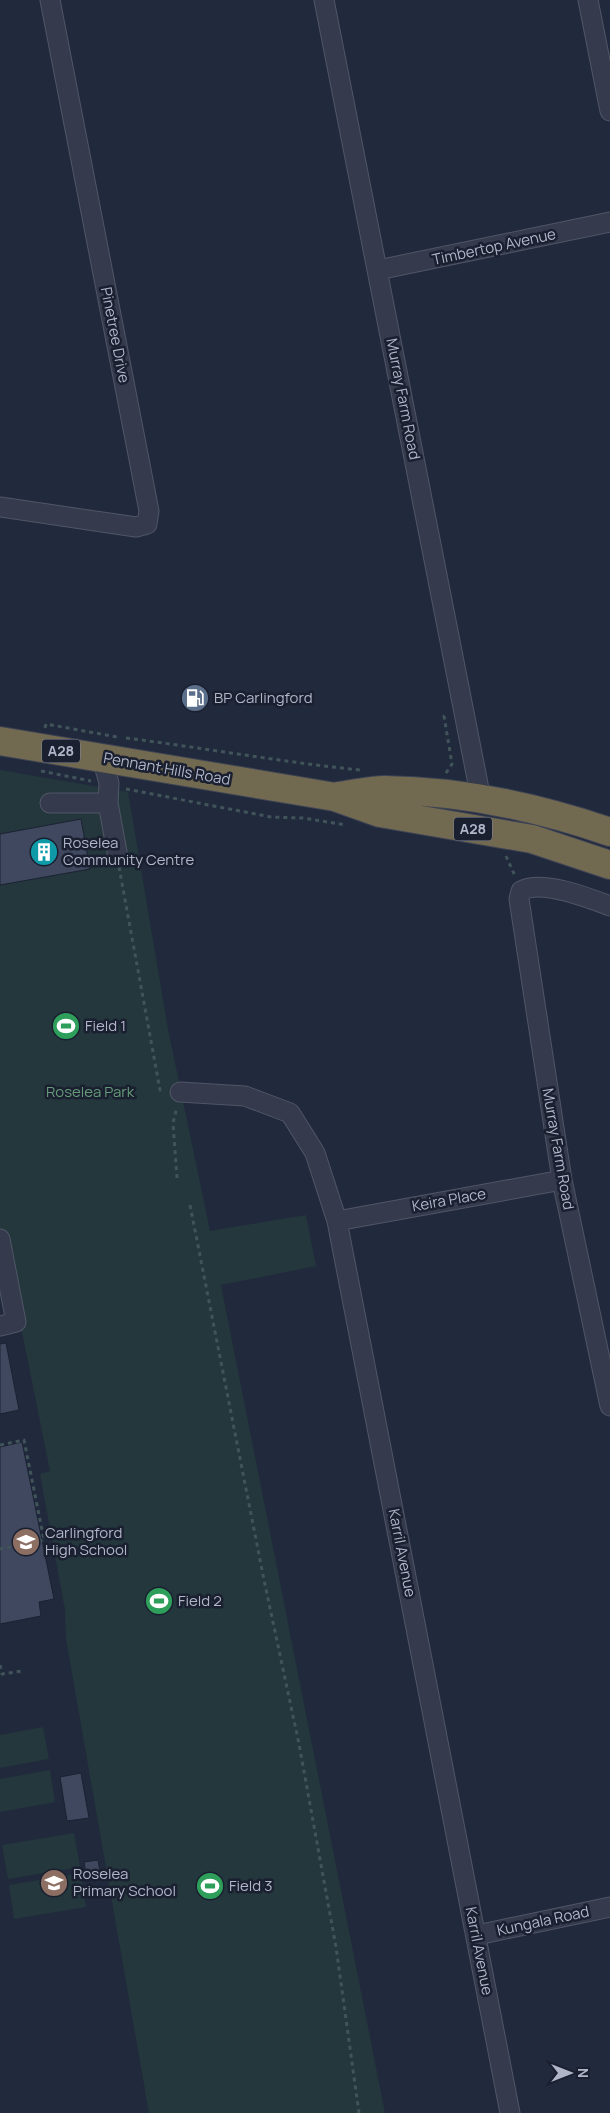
<svg xmlns="http://www.w3.org/2000/svg" width="610" height="2113" font-family="Manrope,sans-serif">
<style>
.green{fill:#23373d}
.building{fill:#3f485e;stroke:#1c2233}
.lines{fill:none;stroke-linecap:round;stroke-linejoin:round}
.minor-casing{stroke:#505667;stroke-width:21}
.highway-casing{stroke:#3d4354;stroke-width:30}
.path{stroke:#40545a;stroke-width:3;stroke-dasharray:4 4;stroke-linecap:butt}
.minor{stroke:#353b4c;stroke-width:19}
.highway{stroke:#726951;stroke-width:28}
.labels{text-anchor:middle;stroke-width:5;stroke-linejoin:round;paint-order:stroke}
.shield{fill:#1a2030;stroke:#83899a;stroke-width:1}
.shield-label{font-size:14px;font-weight:bold;fill:#b0b6c8}
.street-label{font-size:15px;fill:#b0b6c8;stroke:#1a2030}
.poi-label{font-size:15px;fill:#b0b6c8;stroke:#1a2030;text-anchor:start}
.park-label{font-size:15px;fill:#659a78;stroke:#1a2030}
</style>
<rect width="100%" height="100%" fill="#21293c"/>
<path class="green" d="M0,770l128,22 40,237 42,202 96,-16 10,51 -95,19 164,828h-236l-83,-474 -1,-29 -25,-136 10,-3 -32,-159 -18,-35z
M43,1727l6,32 -49,9v-33z
M50,1770l5,32 -55,10v-33z
M74,1833l6,34 -72,12 -6,-34z
M81,1873l5,34 -72,12 -5,-34z"/>
<path class="building" d="M81,819l9,50 -90,16v-51z
M6,1343l13,67 -19,4v-70z
M22,1442l32,157 -15,3 2,14 -41,8v-177z
M81,1773l8,45 -22,3 -7,-44z
M98,1860l3,17 -14,3 -3,-18z"/>
<g class="lines">
<defs>
<path id="minor" d="M324,0l157,799
M588,0l22,111
M378,270l232,-48
M0,507l136,20 11,-3 2,-13 -99,-511
M102,758l7,25 -1,20 9,49
M50,803h58
M610,906c-21,-8 -69,-27 -89,-15l-2,8 43,281 48,226
M180,1092l65,4 45,17 25,40 22,68 173,892
M337,1221l225,-41
M0,1239l16,83 -16,4
M477,1935l133,-28"/>
<path id="highway" d="M0,741l335,56 45,16 152,26 78,26
M339,796c15,-2 31,-6 46,-6 76,1 153,17 225,42"/>
</defs>
<use href="#minor" class="minor-casing"/>
<use href="#highway" class="highway-casing"/>
<path class="path" d="M45,728l1,-4 71,13
M126,738c78,10 156,24 234,32
M41,771l50,10
M446,773l6,-9 -8,-48 3,-3
M126,789l145,28 32,1 43,7
M506,856l9,20
M119,867l41,223h4
M177,1178l-4,-55 4,-16
M190,1205l74,375 35,164 37,203 23,166
M0,1445l24,-5 20,100 -44,9
M0,1665l2,9 20,-3 -2,2"/>
<use href="#minor" class="minor"/>
<use href="#highway" class="highway"/>
</g>
<defs>
<symbol id="fuel-disc" viewBox="-11 -11 22 22"><circle r="9.5" fill="#5c6f8a" stroke="#1a2030"/><path d="M-5.5-6h7V0h2V4h1.3V-2.5L3-4.5l.8-.8L6-3V5H2.5V1h-1V6h-7ZM-4.2-4.7v3.2H.2V-4.7Z" fill="#fff"/></symbol>
<symbol id="building-disc" viewBox="-11 -11 22 22"><circle r="9.5" fill="#0f9aa8" stroke="#1a2030"/><path d="M-4-6H4V6H1V3H-1V6H-4ZM-2.5-4.3h1.7v1.8h-1.7ZM.8-4.3h1.7v1.8H.8ZM-2.5-1h1.7V.8h-1.7ZM.8-1h1.7V.8H.8Z" fill="#fff"/></symbol>
<symbol id="stadium-disc" viewBox="-11 -11 22 22"><circle r="9.5" fill="#2e9e5b" stroke="#1a2030"/><path d="M0-5a6.5 5 0 1 0 0 10a6.5 5 0 1 0 0-10ZM-3.5-1.8h7v3.6h-7Z" fill="#fff"/></symbol>
<symbol id="school-disc" viewBox="-11 -11 22 22"><circle r="9.5" fill="#8d6e63" stroke="#1a2030"/><path d="M0-5L7-2L0 1L-7-2ZM-4 1L0 2.5L4 1V4Q0 6-4 4Z" fill="#fff"/></symbol>
</defs>
<g fill-rule="evenodd">
<use href="#fuel-disc" x="179" y="682" width="32" height="32"/>
<use href="#building-disc" x="28" y="836" width="32" height="32"/>
<use href="#stadium-disc" x="50" y="1010" width="32" height="32"/>
<use href="#school-disc" x="10" y="1526" width="32" height="32"/>
<use href="#stadium-disc" x="143" y="1585" width="32" height="32"/>
<use href="#school-disc" x="38" y="1867" width="32" height="32"/>
<use href="#stadium-disc" x="194" y="1870" width="32" height="32"/>
</g>
<g class="labels">
<g class="shield">
<rect x="42" y="739.5" width="38" height="23" rx="4"/>
<rect x="454" y="817.5" width="38" height="23" rx="4"/>
</g>
<g class="shield-label">
<text x="61" y="756">A28</text>
<text x="473" y="834">A28</text>
</g>
<g class="street-label">
<text transform="translate(494 247) rotate(-12)" y="5">Timbertop Avenue</text>
<text transform="translate(115 335) rotate(79)" y="5">Pinetree Drive</text>
<text transform="translate(403 399) rotate(79)" y="5">Murray Farm Road</text>
<text transform="translate(167 769) rotate(10)" y="5">Pennant Hills Road</text>
<text transform="translate(558 1149) rotate(80)" y="5">Murray Farm Road</text>
<text transform="translate(449 1200) rotate(-10)" y="5">Keira Place</text>
<text transform="translate(402 1553) rotate(79)" y="5">Karril Avenue</text>
<text transform="translate(543 1921) rotate(-12)" y="5">Kungala Road</text>
<text transform="translate(479 1951) rotate(79)" y="5">Karril Avenue</text>
</g>
<g class="poi-label">
<text x="214" y="703">BP Carlingford</text>
<text x="63" y="848">Roselea<tspan x="63" dy="17">Community Centre</tspan></text>
<text x="85" y="1031">Field 1</text>
<text x="45" y="1538">Carlingford<tspan x="45" dy="17">High School</tspan></text>
<text x="178" y="1606">Field 2</text>
<text x="73" y="1879">Roselea<tspan x="73" dy="17">Primary School</tspan></text>
<text x="229" y="1891">Field 3</text>
</g>
<g class="park-label">
<text x="90" y="1097">Roselea Park</text>
</g>
</g>
<g transform="translate(570 2073) rotate(90)" stroke="#1a2030" stroke-width="4" paint-order="stroke">
<path d="M0-4L9 19L0 12L-9 19Z" fill="#b0b6c8"/>
<text y="-8" font-size="14" font-weight="bold" text-anchor="middle" fill="#b0b6c8">N</text>
</g>
</svg>
